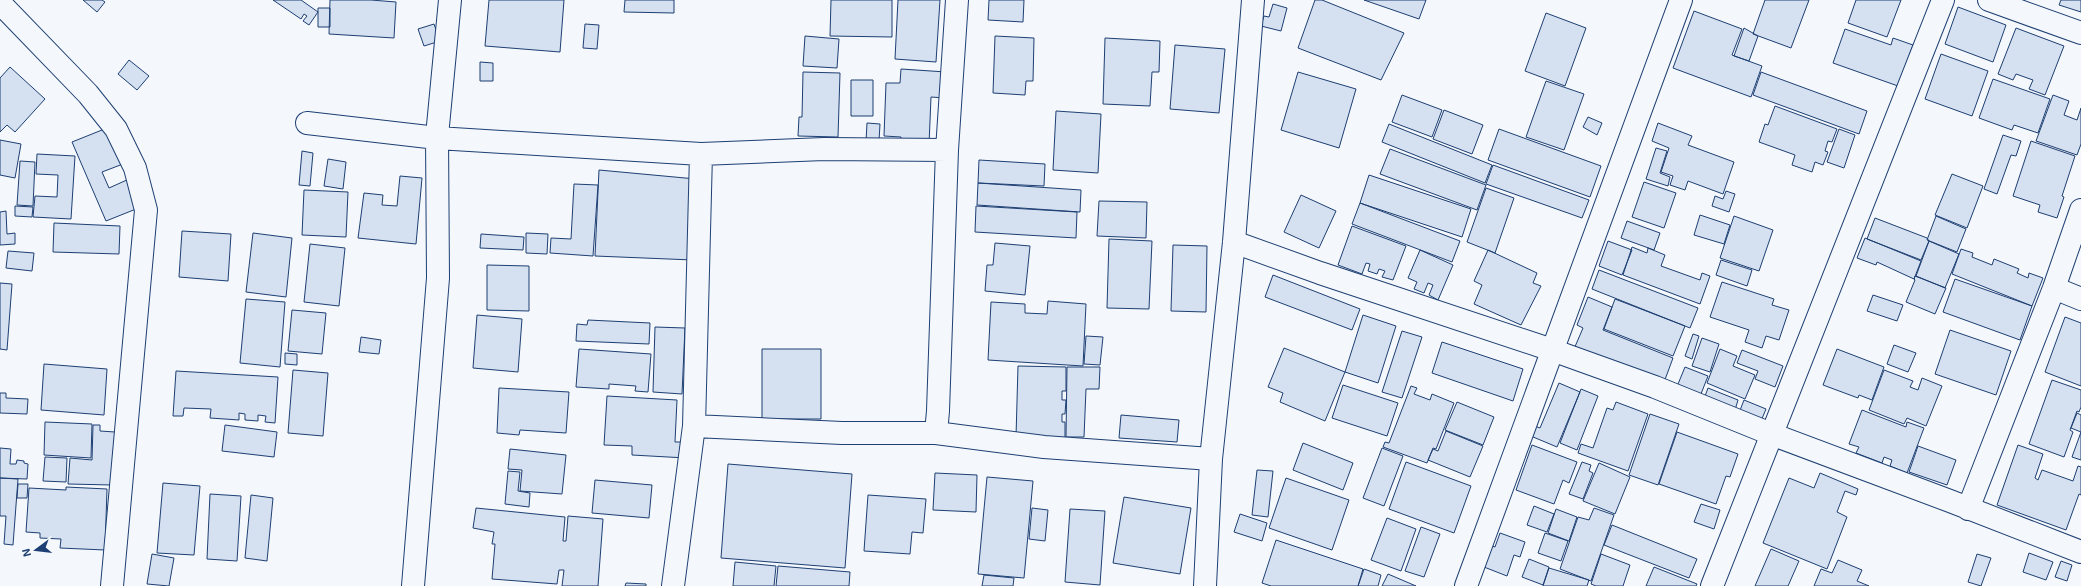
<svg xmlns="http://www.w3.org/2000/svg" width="2081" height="586" font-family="'Exo 2',sans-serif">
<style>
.building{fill:#d5e0f0;stroke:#1d3f73}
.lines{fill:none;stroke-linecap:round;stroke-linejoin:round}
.minor-casing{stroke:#1d3f73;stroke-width:24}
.minor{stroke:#f4f7fb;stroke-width:22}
</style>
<rect width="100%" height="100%" fill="#f4f7fb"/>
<path class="building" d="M83,0h19l3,2 -8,10z
M273,0h28l17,12 -9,13 -6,-4 4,-5 -3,-2 -3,5z
M330,0h41l25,2 -2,36 -65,-4z
M489,0h75l-4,52 -75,-6z
M625,0h49v13l-50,-1z
M831,0h61v37l-62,-1z
M898,0h42l-4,62 -41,-3z
M989,0h35l-1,22 -35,-2z
M1315,0h7l82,33 -23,47 -83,-32z
M1364,0h62l-7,19z
M1765,0h44l-18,48 -38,-14z
M1856,0h45l-14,37 -39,-14z
M2061,0h20v12l-22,-7z
M1273,4l14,4 -6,23 -20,-5 3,-10 5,1z
M1958,7l48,18 -13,37 -48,-18z
M318,8h12v19h-12z
M1694,11l48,18 -10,26 30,11 -11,31 -78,-29z
M1546,13l40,15 -21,58 -40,-15z
M434,24l6,17 -16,5 -6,-17z
M585,24l14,1 -2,24 -14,-1z
M1744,28l14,8 -9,25 -15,-5z
M2016,28l48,18 -19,49 -16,-6 4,-9 -17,-6 -3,6 -15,-6z
M1845,29l46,16 2,-7 20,7 -15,41 -65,-23z
M805,36l34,3 -2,29 -34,-2z
M995,36l39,2 -1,43h-7l-1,14 -32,-2z
M1105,38l55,3 -1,31h-7l-2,34 -47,-2z
M1175,45l50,4 -6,64 -49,-4z
M1941,54l47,17 -16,45 -47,-17z
M129,60l20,16 -12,14 -19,-16z
M480,62l13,1v18h-13z
M10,67l35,32 -30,33 -8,-7 -7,7v-54z
M901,69l45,3 -1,26 -14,-1 -2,48 -28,-1v-7l-17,-1 2,-53h14z
M803,72l37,1 -2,64 -40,-1 1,-19h3z
M1298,72l58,17 -17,59 -58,-18z
M1761,72l106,39 -8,23 -106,-39z
M1993,79l57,20 -12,34 -24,-8 -2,5 -33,-12z
M851,80h22v36h-22z
M1546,81l38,13 -20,56 -38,-13z
M1402,95l40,15 -10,27 -40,-15z
M2053,95l16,6 -5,14 13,5 4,-12v36l-4,11 -41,-14z
M1775,106l62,23 -5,13 -4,-1 -3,10 3,1 -5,13 -8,-3 -3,10 -20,-7 3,-10 -36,-13 6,-18 3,1z
M1444,110l39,15 -11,29 -39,-15z
M1056,111l45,3 -3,59 -45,-3z
M1588,117l14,6 -5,12 -14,-8z
M867,123l13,1 -1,17h-13z
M1658,123l34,13 -4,9 46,17 -11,32 -35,-13 -3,9 -15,-5 3,-9 -12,-4 8,-24 -17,-7z
M1389,124l103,41 -7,18 -103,-41z
M107,128l16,36 -21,8 7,16 20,-9 12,28 -35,14 -34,-79z
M1499,129l102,37 -11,31 -102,-37z
M1839,129l16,6 -11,33 -17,-6z
M2003,135l18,6 -5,15 -5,-1 -14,39 -13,-5z
M0,140l21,4 -6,34 -15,-3z
M2031,141l44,15 -13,40 2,1 -7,21 -19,-6 2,-7 -27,-9z
M1656,148l11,3 -7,22 10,4 -2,9 -22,-7z
M1390,149l96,36 -9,25 -97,-36z
M302,151l11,2 -3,33 -11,-1z
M37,154l38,2 -4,63 -38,-2 2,-21 22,1 1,-22 -22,-1z
M328,159l18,3 -3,27 -19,-3z
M979,160l66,4 -1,22 -66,-3z
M20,161l15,1 -2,44 -16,-1z
M1493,165l96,35 -7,18 -96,-34z
M599,170l97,9 -3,81 -98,-4z
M1952,174l31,12 -16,42 -32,-13z
M1369,175l102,34 -9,28 -102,-34z
M400,176l22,2 -6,66 -58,-6 6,-45 19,2 -1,10 15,1z
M1644,182l32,11 -12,35 -32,-11z
M978,183l103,7 -1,22 -103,-7z
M574,184l24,1 -5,71 -43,-3 1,-15 20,1z
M1486,188l28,10 -19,55 -28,-11z
M304,190l44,2 -2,45 -44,-2z
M1726,191l9,3 -6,18 -17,-6 3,-10 8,3z
M1301,195l35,16 -17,37 -35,-16z
M1099,201l48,1 -1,36 -49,-2z
M1360,203l100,38 -8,21 -100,-38z
M15,206l18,1 -1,10 -17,-1z
M976,206l101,6 -1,26 -101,-6z
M6,211l1,23 8,-1v11l-15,1v-33z
M1700,215l30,10 -6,19 -30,-9z
M1734,216l39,14 -14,41 -39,-13z
M1936,216l30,13 -9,23 -30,-12z
M1875,218l52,20 2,3 -8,19 -54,-21z
M1627,221l33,12 -6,17 -33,-12z
M54,223l66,3 -1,28 -66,-2z
M1352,226l54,20 -13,34 -11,-3 3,-6 -6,-2 -2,5 -9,-3 2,-7 -4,-1 -4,11 -24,-9z
M182,231l49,3 -3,47 -49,-4z
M253,233l39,5 -6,59 -40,-5z
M526,233l22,1 -1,20 -21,-1z
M481,234l43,3 -1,13 -43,-2z
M1865,238l56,23 -7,18 -37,-17 -1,3 -19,-7z
M1109,239l43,2 -3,68 -42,-1z
M1608,241l24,9 -10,25 -23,-9z
M1929,241l30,13 -14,34 -29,-12z
M995,243l35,3 -5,49 -40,-4 2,-26h6z
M310,244l35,4 -6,58 -35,-4z
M1173,245l34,1 -1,66 -35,-1z
M1632,247l15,6 1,-5 17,7 -4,11 39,14 2,-7 8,3 -10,28 -77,-29z
M1961,249l12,4 -1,4 20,8 2,-6 25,10 -2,4 11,5 1,-5 14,5 -11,28 -80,-32z
M1420,250l33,15 -15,35 -9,-5 4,-10 -5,-2 -4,10 -10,-4 3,-7 -9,-4z
M1488,250l49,23 -4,10 8,3 -20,39 -47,-21 8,-19 -8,-4z
M8,251l26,2 -2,18 -26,-3z
M1721,260l31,10 -5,16 -31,-11z
M487,265l42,1v45l-42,-1z
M1599,270l99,38 -8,20 -98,-39z
M1273,275l87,34 -8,21 -87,-33z
M1915,276l31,12 -11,26 -29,-12 9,-22 -1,-1z
M1955,279l77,27 -12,34 -77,-28z
M1722,282l52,17 -2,6 17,5 -10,30 -13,-4 -4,12 -17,-6 4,-12 -39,-13z
M0,283l12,1 -5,66 -7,-1z
M1873,295l30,10 -6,16 -30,-10z
M1588,297l24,10 -9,23 70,28 -10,27 -89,-36 9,-21 -6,-3z
M246,299l39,3 -5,65 -40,-4z
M1615,299l70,27 -12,30 -69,-27z
M1048,301l38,3 -3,62 -95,-6 3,-58 34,2v9l22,1z
M292,310l34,3 -4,41 -34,-3z
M477,315l45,4 -4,53 -45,-4z
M1363,315l33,11 -18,57 -33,-11z
M2065,317l16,6v63l-36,-14z
M588,320l62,3 -1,21 -73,-3 1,-17 10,1z
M655,327l30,1 -3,66 -29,-2z
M1950,330l61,21 -15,44 -61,-21z
M1402,331l20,6 -20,61 -20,-6z
M1693,334l6,2 -7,23 -7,-3z
M1086,336l17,1 -3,28 -16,-1z
M361,337l20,3 -2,14 -20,-2z
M1702,338l17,6 -9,28 -18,-6z
M1442,342l81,27 -10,32 -81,-28z
M1894,345l22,8 -8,19 -21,-8z
M1284,348l61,24 -20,49 -45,-19 3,-9 -15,-6z
M579,349l72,5 -3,38 -13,-1 1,-5 -27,-2v5l-33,-2z
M762,349h59v70h-59z
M1720,349l17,7 -4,10 22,9 -10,24 -38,-16z
M1837,349l47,18 -12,33 -13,-5 -1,3 -35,-13z
M1742,350l41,16 -8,21 -20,-8 3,-8 -21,-8z
M285,353l12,1v11l-12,-1z
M44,364l63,5 -3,46 -63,-5z
M1018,366l48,1v24h-4v9h4l-1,14h-3v8h3v16l-49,-1z
M1067,367h33l-1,22h-13l-2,48h-18z
M1685,367l23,9 -9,23 -23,-10z
M293,370l35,3 -5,63 -35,-3z
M1884,370l29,11 -3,6 8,3 4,-12 20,8 -16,40 -19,-8 -3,6 -35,-14z
M176,371l102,6 -3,46 -10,-1 1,-6 -8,-1v6l-13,-1v-6l-6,-1v7l-29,-2 1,-9 -27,-1 -1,8h-10z
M2052,380l29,10v17l-2,5 -2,-1 -7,19 3,2 -9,25 -35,-13z
M1559,383l21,9 -23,55 -31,-13 4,-10 10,4z
M1343,385l55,18 -11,33 -55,-18z
M1411,386l6,2 -3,6 16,6 2,-6 22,9 -18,46 -3,-1 -6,15 -44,-16 2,-5 4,1z
M499,388l70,4 -3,41 -46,-3 -1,5 -22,-2z
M1708,388l30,12 -3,10 -31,-11z
M1581,389l17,7 -21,54 -17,-7z
M0,393h6v5l22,1 -1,15 -27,-1z
M607,396l70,4 -2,42h12l-1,16 -54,-3v-9l-28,-1z
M1744,400l22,9 -5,12 -22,-8z
M1457,402l37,15 -11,28 -38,-15z
M1616,402l32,12 -20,57 -50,-18 3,-9 12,4 14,-40 6,2z
M1862,410l44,17 1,-5 17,6 -17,45 -17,-7 2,-6 -8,-3 -2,6 -26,-10 3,-6 -10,-3z
M2077,413l4,2v45l-9,-3 9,-25 -10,-4z
M1650,414l29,10 -21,61 -29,-10z
M1121,415l58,5 -2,22 -58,-4z
M45,422l47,2 -1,34 -47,-3z
M93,425h7v6l15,1 -3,53 -44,-1 2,-26 22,2z
M225,425l52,7 -3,25 -52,-6z
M1446,431l37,15 -13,31 -42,-17 5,-11 5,2z
M1677,432l61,22 -8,23 -4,-1 -10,28 -57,-20z
M1303,443l50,20 -10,27 -50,-20z
M1532,445l45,17 -8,21 -6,-3 -9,24 -38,-14z
M2018,445l25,9 -8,24 3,2 4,-10 31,11 5,-15 3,1v28l-2,-1 -13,36 -69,-25z
M1918,446l38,14 -9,25 -38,-13z
M0,448l11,1 -1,15h6l1,-4 7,1v2l4,1 -1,15 -27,-1z
M1382,448l21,8 -19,50 -21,-8z
M510,449l56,6 -4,39 -42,-3 2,-21 -14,-1z
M45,457l22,1 -1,24 -23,-1z
M1406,462l65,24 -17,47 -65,-24z
M1582,462l9,3 -2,6 4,2 -10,26 -14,-5z
M1599,463l31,14 -15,37 -32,-13z
M728,464l124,10 -7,94 -124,-10z
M1257,470l16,1 -5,46 -16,-2z
M508,471l12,1 -2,19 12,2 -1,14 -24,-3z
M935,473l42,2 -1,37 -43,-2z
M1820,473l38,16 -2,6 -11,-4 -8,21 10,5 -20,52 -64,-26 26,-65 25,10z
M987,477l46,4 -9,97 -46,-4z
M0,478l18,1 -5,66 -9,-1 2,-28h-6z
M1286,478l63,22 -17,50 -63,-22z
M595,480l57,5 -3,33 -57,-5z
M163,483l37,3 -6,69 -37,-2z
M18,484h10l-1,14h-10z
M66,487l41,2 -2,61 -45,-2 1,-9 -21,-1v-5l-14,-1 3,-44 37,2z
M210,494l31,2 -4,65 -30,-2z
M251,495l22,3 -6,63 -22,-3z
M868,495l58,4 -3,34 -11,-1 -2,22 -46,-3z
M1124,497l67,11 -11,66 -67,-11z
M1701,504l19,6 -6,19 -20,-7z
M1534,506l20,8 -7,18 -20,-7z
M476,508l89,9 -2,24h3l2,-25 35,3 -5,67h-36l2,-16h-5l-2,14 -65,-5 3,-35h-3l2,-12 -21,-4z
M1032,508l16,2 -3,31 -16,-2z
M1594,508l20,7 -23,66 -31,-12 18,-52 11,3z
M1070,509l35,2 -5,74 -35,-3z
M1556,509l21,8 -8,24 -21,-8z
M1240,514l27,9 -5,18 -28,-9z
M1387,518l29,11 -15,42 -30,-11z
M1612,525l85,34 -8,19 -85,-33z
M1421,527l19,7 -16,43 -19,-6z
M1500,533l25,9 -5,15 -6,-2 -7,21 -23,-9 8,-21 3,1z
M1545,533l23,8 -7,20 -23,-8z
M1276,540l87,29 -5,17h-87l-9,-3z
M1771,549l28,12 -11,25h-33z
M2029,553l24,9 -7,18 -23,-8z
M152,554l22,4 -5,28 -22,-2z
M1601,554l29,11 -7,21h-27l-5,-2z
M1977,554l14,4 -10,28 -13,-4z
M1529,559l20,8 -6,18 -21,-8z
M1838,560l24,10 -5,11 12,5h-55l7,-17 11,4z
M2061,561l11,4 -5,16 -12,-4z
M735,562l41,4 -2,20h-41z
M778,566l72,6 -1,14h-73z
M1654,567l43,17 -1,2h-50z
M1549,568l40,12 -2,6h-44z
M1364,569l17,6 -3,11h-20z
M1388,574l28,12h-34z
M984,575l30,3 -1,8h-31z
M626,583l20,1v2h-21z"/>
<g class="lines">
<defs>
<path id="minor" d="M1989,0l92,33
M0,3l88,91 28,35 19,39 11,42 -34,376
M307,123l130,15 264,16 123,-5 123,1
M1234,242l86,31 232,77 103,37 116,47 179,67 131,51
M2054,288l27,11
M694,426l148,7h94l108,14 167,12
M936,433l2,-22 9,-261 10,-150
M1968,509l86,-221 27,-78
M413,586l25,-308 -1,-142 13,-136
M673,586l21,-160 7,-272
M1205,586l6,-127 23,-217 19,-242
M1466,586l215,-586
M1712,586l231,-586"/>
</defs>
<use href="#minor" class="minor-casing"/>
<use href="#minor" class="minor"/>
</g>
<g transform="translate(36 550) rotate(255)" stroke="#f4f7fb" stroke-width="3" paint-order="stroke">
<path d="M0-3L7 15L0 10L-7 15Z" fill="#1d3f73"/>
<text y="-6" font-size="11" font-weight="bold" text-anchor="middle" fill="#1d3f73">N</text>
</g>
</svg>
